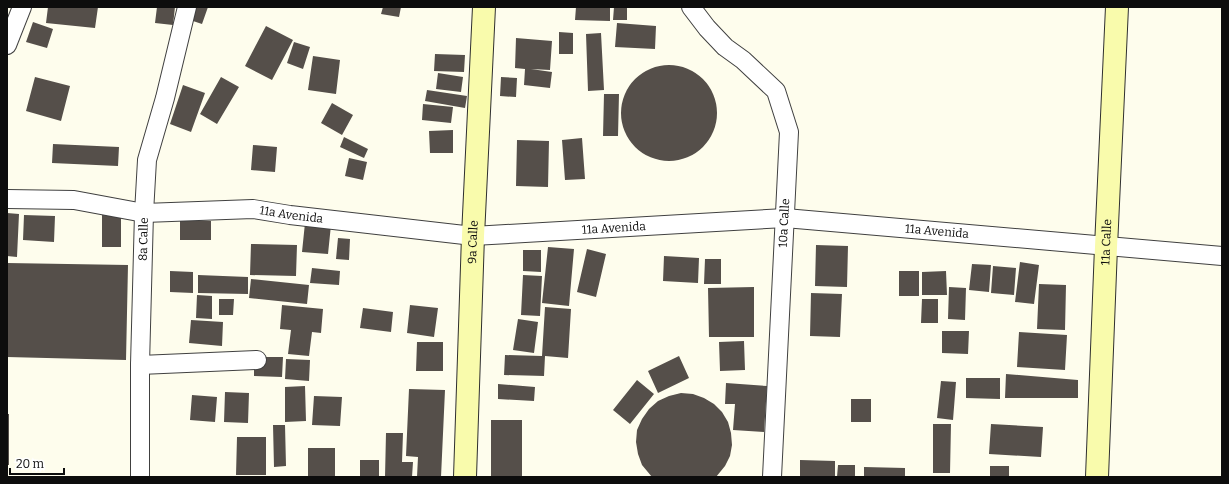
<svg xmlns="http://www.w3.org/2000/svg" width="1229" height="484" font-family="Bitter,serif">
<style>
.building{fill:#554f4a}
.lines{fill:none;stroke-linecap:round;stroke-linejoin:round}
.street-casing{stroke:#404040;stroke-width:20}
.secondary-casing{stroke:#2f2f2f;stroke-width:24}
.street{stroke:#fff;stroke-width:18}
.secondary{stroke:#f9fbac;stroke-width:22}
.labels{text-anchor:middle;stroke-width:4;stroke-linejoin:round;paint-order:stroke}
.street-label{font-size:12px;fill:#0d0d0d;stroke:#fff}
</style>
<rect width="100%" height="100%" fill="#fefded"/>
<path class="building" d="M48,7h50l-3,21 -49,-5z
M157,7h18l-2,18 -18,-2z
M190,7h18l-6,17 -15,-5z
M383,7h18l-2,10 -18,-3z
M576,7h34v14l-35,-1z
M614,7h13v13h-14z
M33,22l20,7 -6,19 -21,-6z
M617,23l39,3 -1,23 -40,-2z
M266,26l27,14 -21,40 -27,-14z
M559,32l14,1v21h-14z
M601,33l3,57 -16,1 -2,-57z
M516,38l36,3 -2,29 -19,-1 21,3 -2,16 -26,-3 1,-16 -10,-1z
M294,42l16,5 -7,22 -16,-6z
M435,54l30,1 -1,17 -30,-1z
M313,56l27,4 -4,34 -28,-4z
M621 113a48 48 0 1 1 96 0a48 48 0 1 1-96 0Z
M438,73l25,4 -2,15 -25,-3z
M35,77l35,9 -9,35 -35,-10z
M221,77l18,10 -22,37 -17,-10z
M501,77l16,1 -1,19 -16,-1z
M183,85l22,8 -14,39 -21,-8z
M427,90l40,6 -2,12 -40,-7z
M604,94h15l-1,42h-15z
M332,103l21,12 -11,20 -21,-12z
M423,104l30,3 -2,16 -29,-3z
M453,130v23h-23l-1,-22z
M344,137l24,12 -4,9 -24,-11z
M582,138l3,41 -20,1 -3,-40z
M517,140l32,1 -1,46 -32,-1z
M53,144l66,3 -1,19 -66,-3z
M253,145l24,2 -2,25 -24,-2z
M349,158l18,4 -4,18 -18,-4z
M7,213l12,1 -2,43 -10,-1z
M24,215l31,1 -1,26 -31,-2z
M102,215l19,1v31h-19z
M180,220l31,1v19h-31z
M305,223l26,2 -3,29 -26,-2z
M338,238l12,1 -1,21 -13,-1z
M251,244l46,1 -1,31 -46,-1z
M816,245l32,1 -1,41 -32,-1z
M548,247l26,2 -5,57 -27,-3z
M587,249l19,5 -10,43 -19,-5z
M523,250h18v22l-18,-1z
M664,256l35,2 -1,25 -35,-2z
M705,259h16v25h-17z
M1020,262l19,3 -5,39 -19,-2z
M7,263l121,2 -2,95 -119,-3z
M972,264l19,1 -2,27 -20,-2z
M993,266l23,2 -2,27 -23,-2z
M312,268l28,3 -1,14 -29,-2z
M170,271l23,1v21l-23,-1z
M899,271h20v25h-20z
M946,271l1,24h-25v-23z
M198,275l50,2v17l-50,-1z
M523,275l19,1 -2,40 -19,-1z
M251,279l58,6 -2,19 -58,-6z
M1039,284l27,1 -1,45 -28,-1z
M754,287v50h-45l-1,-49z
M949,287l17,1 -1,32 -17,-1z
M811,293l31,1 -2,43 -30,-1z
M197,295l15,1v23l-16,-1z
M219,299h15l-1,16h-14z
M922,299h16v24h-17z
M282,305l41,4 -2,24 -9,-1 -3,24 -21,-2 3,-24 -11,-1z
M410,305l28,3 -4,29 -27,-4z
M545,307l26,2 -3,49 -23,-2 -1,20 -40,-1 1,-20 37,1z
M363,308l30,4 -2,20 -31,-4z
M518,319l20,3 -4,31 -21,-3z
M191,320l32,2 -1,24 -33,-3z
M942,331h27l-1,23 -26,-1z
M1019,332l48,3 -2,35 -48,-3z
M744,341l1,29 -25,1 -1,-29z
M417,342h26v29h-27z
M679,356l10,22 -31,15 -10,-22z
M254,357h29l-1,20 -28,-1z
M286,359l24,1 -1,21 -24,-2z
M1006,374l72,6v18h-73z
M966,378h34v21l-34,-1z
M637,380l17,14 -24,30 -17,-14z
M941,381l15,1 -3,38 -16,-2z
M726,383l41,3 -3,46 -31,-2 2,-26h-10z
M498,384l37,3 -1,14 -36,-2z
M305,386l1,35 -21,1v-35z
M409,389l36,1 -4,87h-24l1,-20 -12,-1z
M225,392l24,1 -1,30 -24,-1z
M681,393l12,1 11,4 10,6 8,8 6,10 3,11 1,12 -2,11 -5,10 -9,11h-64l-10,-12 -4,-11 -2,-12 1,-12 5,-11 7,-10 9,-8 11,-5z
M192,395l25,2 -2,25 -25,-2z
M314,396l28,1 -2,29 -28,-1z
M851,399h20v23h-20z
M7,414h2v51h-2z
M491,420h31v57h-31z
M933,424h18l-1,49h-17z
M991,424l52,3 -2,30 -52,-3z
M273,425h12l1,41 -12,1z
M386,433h17l-1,29h11l-1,15h-27z
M237,437h29v38h-30z
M308,448h27v29h-27z
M360,460h19v17h-19z
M800,460l35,1v16h-35z
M838,465h17v12h-18z
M990,466h19v11h-19z
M864,467l41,1v9h-41z"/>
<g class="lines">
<defs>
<g id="street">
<path d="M691,7l16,21 18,19 18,13 33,31 13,41 -17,345"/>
<path d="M7,45l15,-38"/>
<path id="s1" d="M7,199l67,1 70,13 109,-4 37,6 183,21 312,-18 437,38"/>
<path d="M140,365l117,-5"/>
<path id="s2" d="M140,477v-112l4,-152 3,-53 18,-62 22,-91"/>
</g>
<g id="secondary">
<path id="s3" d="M465,477l8,-241 11,-229"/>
<path id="s4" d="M1097,477l9,-230 11,-240"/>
</g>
</defs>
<use href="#street" class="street-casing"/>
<use href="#secondary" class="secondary-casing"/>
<use href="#street" class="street"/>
<use href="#secondary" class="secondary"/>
</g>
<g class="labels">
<g class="street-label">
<text dy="4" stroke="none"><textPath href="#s1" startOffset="286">11a Avenida</textPath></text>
<text transform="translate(784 223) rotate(-87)" y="4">10a Calle</text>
<text dy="4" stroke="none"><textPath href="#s1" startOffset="610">11a Avenida</textPath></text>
<text dy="4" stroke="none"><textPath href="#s1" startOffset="934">11a Avenida</textPath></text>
<text dy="4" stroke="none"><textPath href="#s2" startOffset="238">8a Calle</textPath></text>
<text dy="4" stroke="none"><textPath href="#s3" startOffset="235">9a Calle</textPath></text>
<text dy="4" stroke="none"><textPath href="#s4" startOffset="235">11a Calle</textPath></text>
</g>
</g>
<rect width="1229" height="484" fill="none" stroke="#0d0d0d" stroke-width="16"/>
<path d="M10 468v6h54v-6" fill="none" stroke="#0d0d0d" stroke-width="2"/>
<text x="16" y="468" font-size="12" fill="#0d0d0d" stroke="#ffffff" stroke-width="3" paint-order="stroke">20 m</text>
</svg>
